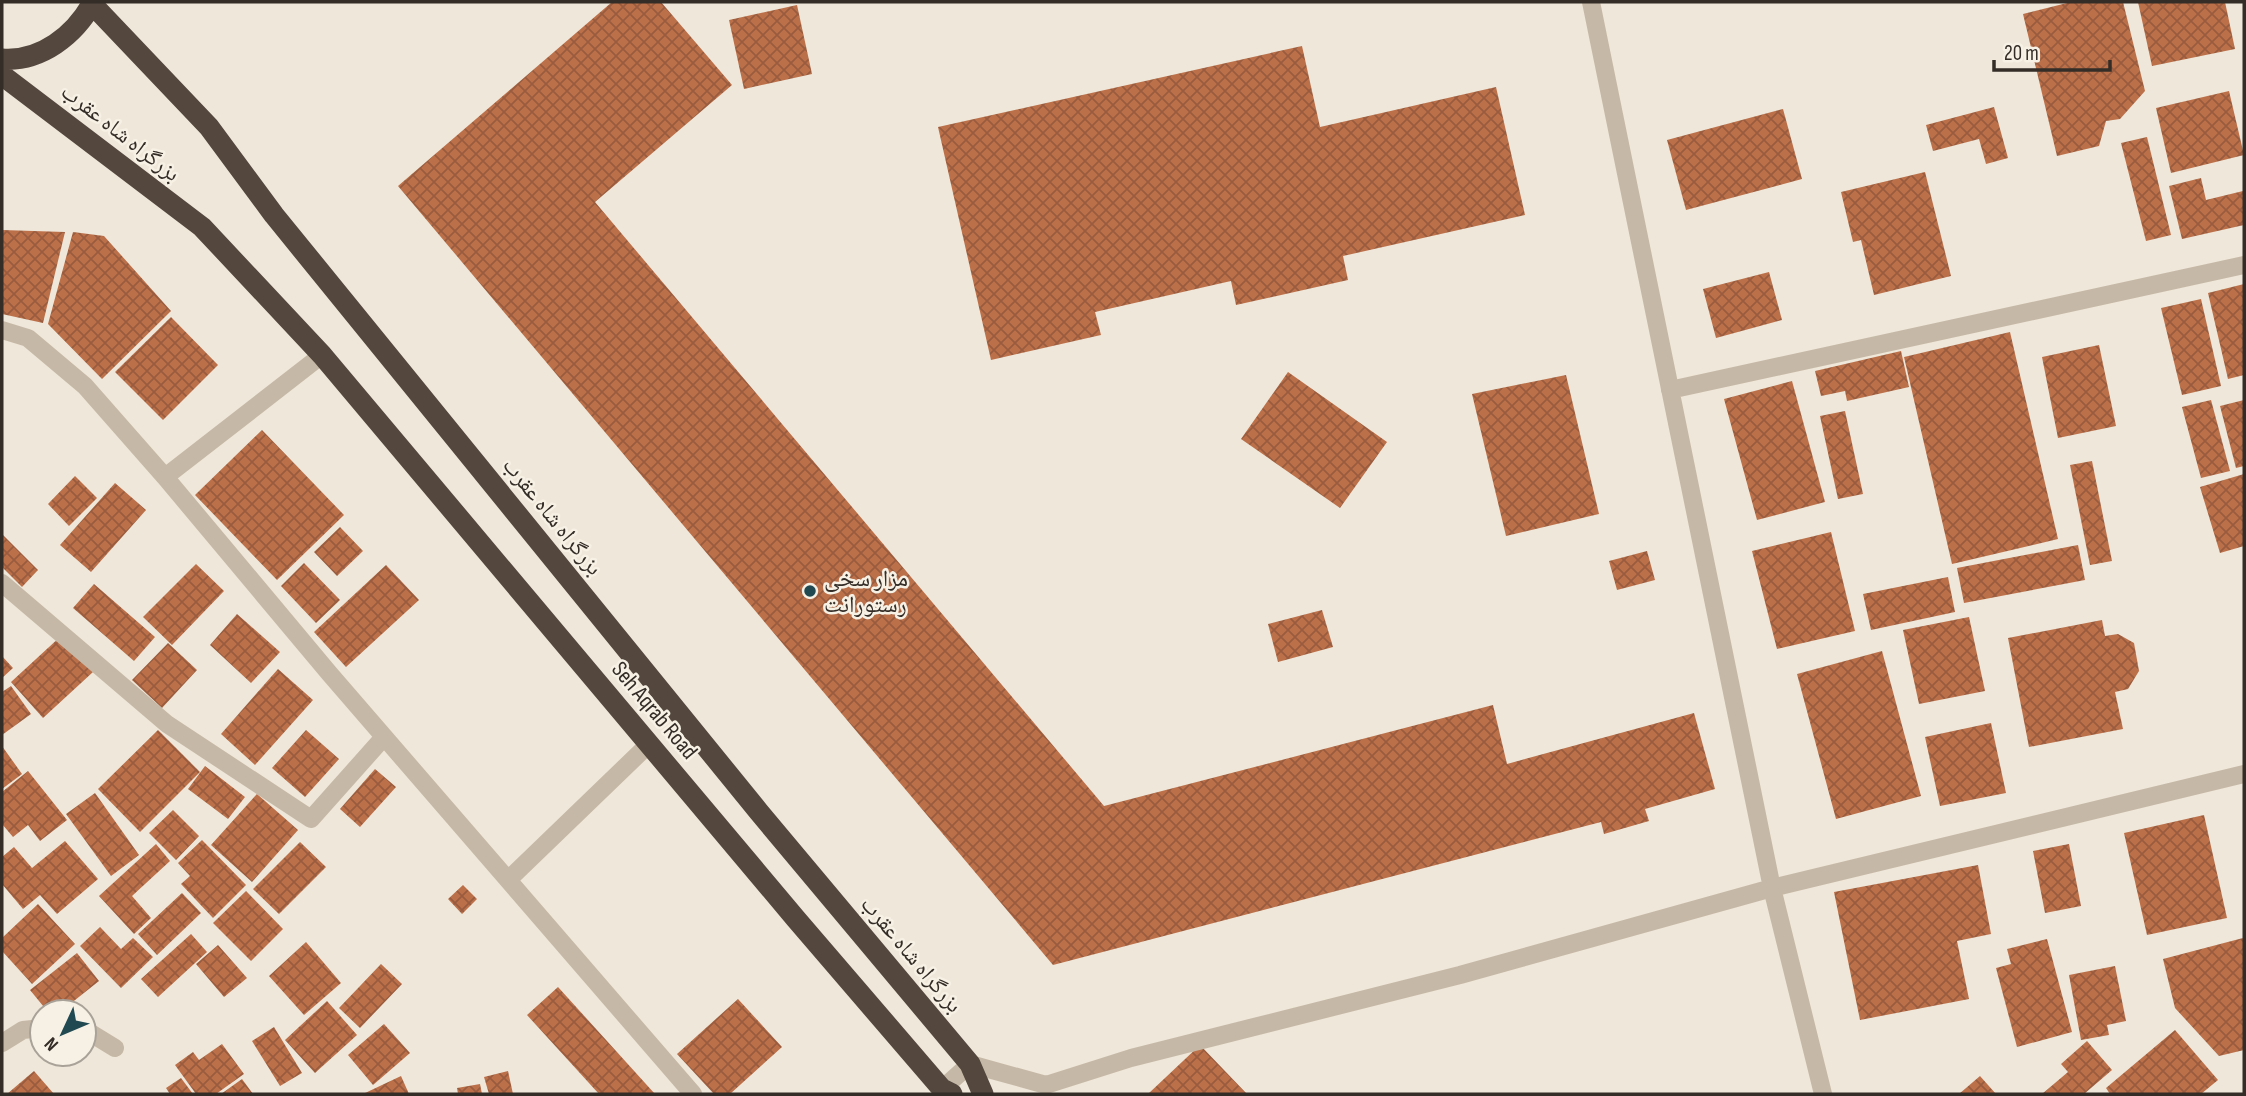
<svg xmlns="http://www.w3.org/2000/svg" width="2246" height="1096" font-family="'Sofia Sans Condensed','Noto Naskh Arabic',sans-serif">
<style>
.building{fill:url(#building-cross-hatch)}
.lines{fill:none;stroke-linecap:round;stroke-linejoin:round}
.street{stroke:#c6b8a6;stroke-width:18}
.highway{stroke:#53473e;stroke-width:21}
.poi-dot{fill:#204951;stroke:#f7f1e5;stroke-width:2.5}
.labels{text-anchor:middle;stroke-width:5;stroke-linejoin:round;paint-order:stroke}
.street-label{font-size:23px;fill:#332c27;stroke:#f7f1e5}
.poi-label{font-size:23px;fill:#332c27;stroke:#f7f1e5;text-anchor:start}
</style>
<defs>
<pattern id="building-cross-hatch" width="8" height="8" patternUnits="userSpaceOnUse" patternTransform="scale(1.75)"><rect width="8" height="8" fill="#bc704a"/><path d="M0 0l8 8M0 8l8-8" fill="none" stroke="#995c3e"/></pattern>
</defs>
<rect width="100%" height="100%" fill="#efe7d9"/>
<path class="building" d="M612,2h49l71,83 -137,117 509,604 389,-101 14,59 187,-51 21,76 -70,20 4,12 -45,13 -3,-12 -548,143 -655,-779z
M2071,2h52l22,89 -25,28 -14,2 -7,25 -42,10 -34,-142z
M2138,2h87l10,47 -83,17z
M797,5l15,69 -68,15 -15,-69z
M1302,46l18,81 176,-40 29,128 -182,41 5,24 -112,25 -5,-24 -136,31 6,23 -110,25 -53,-233z
M2229,91l15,64 -73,18 -15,-65z
M1994,107l14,51 -22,6 -7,-25 -46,12 -7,-26z
M1783,109l19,70 -116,31 -19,-70z
M2147,137l24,98 -25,6 -25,-98z
M1925,172l26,104 -77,19 -13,-55 -8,2 -12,-50z
M2201,178l5,22 37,-9 1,34 -62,14 -13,-53z
M2,230l63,2 -22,91 -41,-9z
M73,232l31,4 67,75 -69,68 -54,-55z
M1769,272l13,48 -66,18 -13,-49z
M2244,284v91l-16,4 -20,-86z
M2201,299l20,87 -39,9 -21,-87z
M171,317l47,48 -55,55 -48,-48z
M2010,332l48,207 -106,25 -48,-207z
M2099,345l17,81 -58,12 -16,-81z
M1901,351l8,36 -62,14 -2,-10 -24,5 -6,-25z
M1288,372l99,70 -47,66 -99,-69z
M1566,375l33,139 -93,22 -34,-142z
M1792,381l33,121 -68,18 -33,-121z
M2211,400l19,71 -29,7 -19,-71z
M2244,400v66l-8,2 -16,-62z
M1845,411l18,83 -25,5 -18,-83z
M262,430l82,85 -67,65 -82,-85z
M2092,461l20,100 -22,4 -20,-100z
M2244,474v72l-24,7 -20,-66z
M75,476l22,22 -28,28 -21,-22z
M115,483l31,27 -55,62 -31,-27z
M340,527l23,24 -26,25 -23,-24z
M1831,532l24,99 -78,18 -25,-98z
M2,534l36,36 -16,17 -20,-20z
M2078,545l7,35 -121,23 -7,-35z
M1647,551l8,29 -38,10 -8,-29z
M304,563l36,37 -24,23 -35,-37z
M196,564l28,27 -52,54 -29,-28z
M386,565l33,35 -73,67 -32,-35z
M1948,577l7,35 -84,18 -8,-36z
M94,584l61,53 -21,24 -61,-53z
M1322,610l11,37 -55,15 -10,-38z
M237,614l43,38 -29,31 -41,-38z
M1969,617l16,74 -66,13 -16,-74z
M2102,620l3,16 13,-2 16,9 5,28 -11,18 -13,3 8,37 -94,18 -21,-109z
M61,636l32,36 -50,46 -32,-36z
M168,643l29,27 -35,38 -30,-28z
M1882,651l39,145 -85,23 -39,-145z
M2,656l11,12 -11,10z
M278,669l35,31 -58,65 -34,-31z
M11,686l20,28 -29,21v-43z
M1991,723l15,70 -66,13 -15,-69z
M158,730l42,42 -60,60 -42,-43z
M306,730l33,29 -34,38 -33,-29z
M2,746l20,28 -20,15z
M205,766l40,31 -17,22 -40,-30z
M375,769l21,18 -36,40 -20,-18z
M28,771l39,49 -27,21 -12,-16 -15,12 -11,-13v-32z
M95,793l44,62 -28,21 -45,-62z
M257,794l41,36 -46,52 -41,-37z
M173,810l26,26 -23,24 -27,-27z
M2204,815l23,103 -80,17 -23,-102z
M202,840l44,45 -33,33 -32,-34 9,-8 -12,-13z
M65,841l33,38 -41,35 -17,-19 -17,14 -21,-25v-27l12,-10 18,21z
M300,842l26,25 -47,47 -26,-25z
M156,844l14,17 -38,35 19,22 -17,16 -35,-38z
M2069,844l12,62 -36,7 -12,-62z
M1978,865l13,69 -34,7 12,58 -109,21 -26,-128z
M463,885l14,14 -15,15 -14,-15z
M246,891l37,38 -32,32 -38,-38z
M182,893l19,20 -44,42 -19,-21z
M38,904l37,40 -43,40 -30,-33v-13z
M100,927l21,22 12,-11 20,19 -32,31 -41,-42z
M191,934l16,18 -49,45 -17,-18z
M2243,938l1,112 -25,6 -44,-48 -12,-49z
M2047,939l25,93 -55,15 -21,-79 15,-4 -4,-15z
M306,942l35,41 -37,32 -35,-39z
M218,945l29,33 -23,19 -28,-33z
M77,953l22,28 -39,31h-12l-18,-22z
M381,964l21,20 -42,44 -21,-20z
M2115,966l11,55 -19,4 2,10 -28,5 -12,-65z
M558,987l97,107h-56l-72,-79z
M738,999l44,48 -52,47h-16l-37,-40z
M327,1001l30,34 -42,38 -30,-33z
M384,1024l26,29 -37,32 -25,-30z
M274,1027l28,46 -22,13 -28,-45z
M2175,1030l43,50 -17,14h-91l-4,-6z
M2087,1041l25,29 -28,24h-42l26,-22 -7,-8z
M222,1044l22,30 -28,20h-20l-21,-29 18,-13 6,8z
M1200,1045l47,49h-99z
M34,1071l20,23h-47z
M508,1071l5,23h-24l-5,-17z
M401,1076l8,18h-46z
M1980,1076l16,18h-37z
M181,1078l12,16h-23l-4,-6z
M242,1079l11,15h-32z
M480,1084l2,10h-24l-1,-6z"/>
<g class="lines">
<path class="street" d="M1591,2l181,886 51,206
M2,330l26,8 57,48 80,91 164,196 364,421
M1670,390l574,-125
M165,477l157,-122
M2,583l165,141 144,95 73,-82
M508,880l141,-136
M84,1029l31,19
M2,1043l21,-13 19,-2
M942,1089l28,-25 76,21 85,-27 329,-83 312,-87 472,-114"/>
<path class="highway" d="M92,4l117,123 65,88 485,597 211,252 13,30
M2,59c39,3 73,-24 91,-57
M2,75l200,152 120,128 474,564 146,170 10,5"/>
</g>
<circle class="poi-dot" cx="810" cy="591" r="7"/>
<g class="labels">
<g class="street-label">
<text transform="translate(121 132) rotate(38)" y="8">بزرگراه شاه عقرب</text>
<text transform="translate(553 516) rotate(51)" y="8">بزرگراه شاه عقرب</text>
<text transform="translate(655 710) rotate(50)" y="8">Seh Aqrab Road</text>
<text transform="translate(912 954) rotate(50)" y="8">بزرگراه شاه عقرب</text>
</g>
<g class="poi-label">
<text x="824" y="586">مزار سخی<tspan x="824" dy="26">رستورانت</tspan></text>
</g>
</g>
<rect width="2246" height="1096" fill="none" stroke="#332c27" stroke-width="7"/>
<g transform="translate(63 1033) rotate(226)"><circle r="33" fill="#f7f1e5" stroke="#a9a299" stroke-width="2"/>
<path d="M0-5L12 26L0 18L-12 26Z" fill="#204951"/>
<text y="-10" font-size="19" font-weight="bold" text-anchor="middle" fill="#332c27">N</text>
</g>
<path d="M1994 60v10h116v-10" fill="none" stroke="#332c27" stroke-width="3.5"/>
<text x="2004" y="60" font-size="21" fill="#332c27" stroke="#f7f1e5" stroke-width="5" paint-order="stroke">20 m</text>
</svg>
